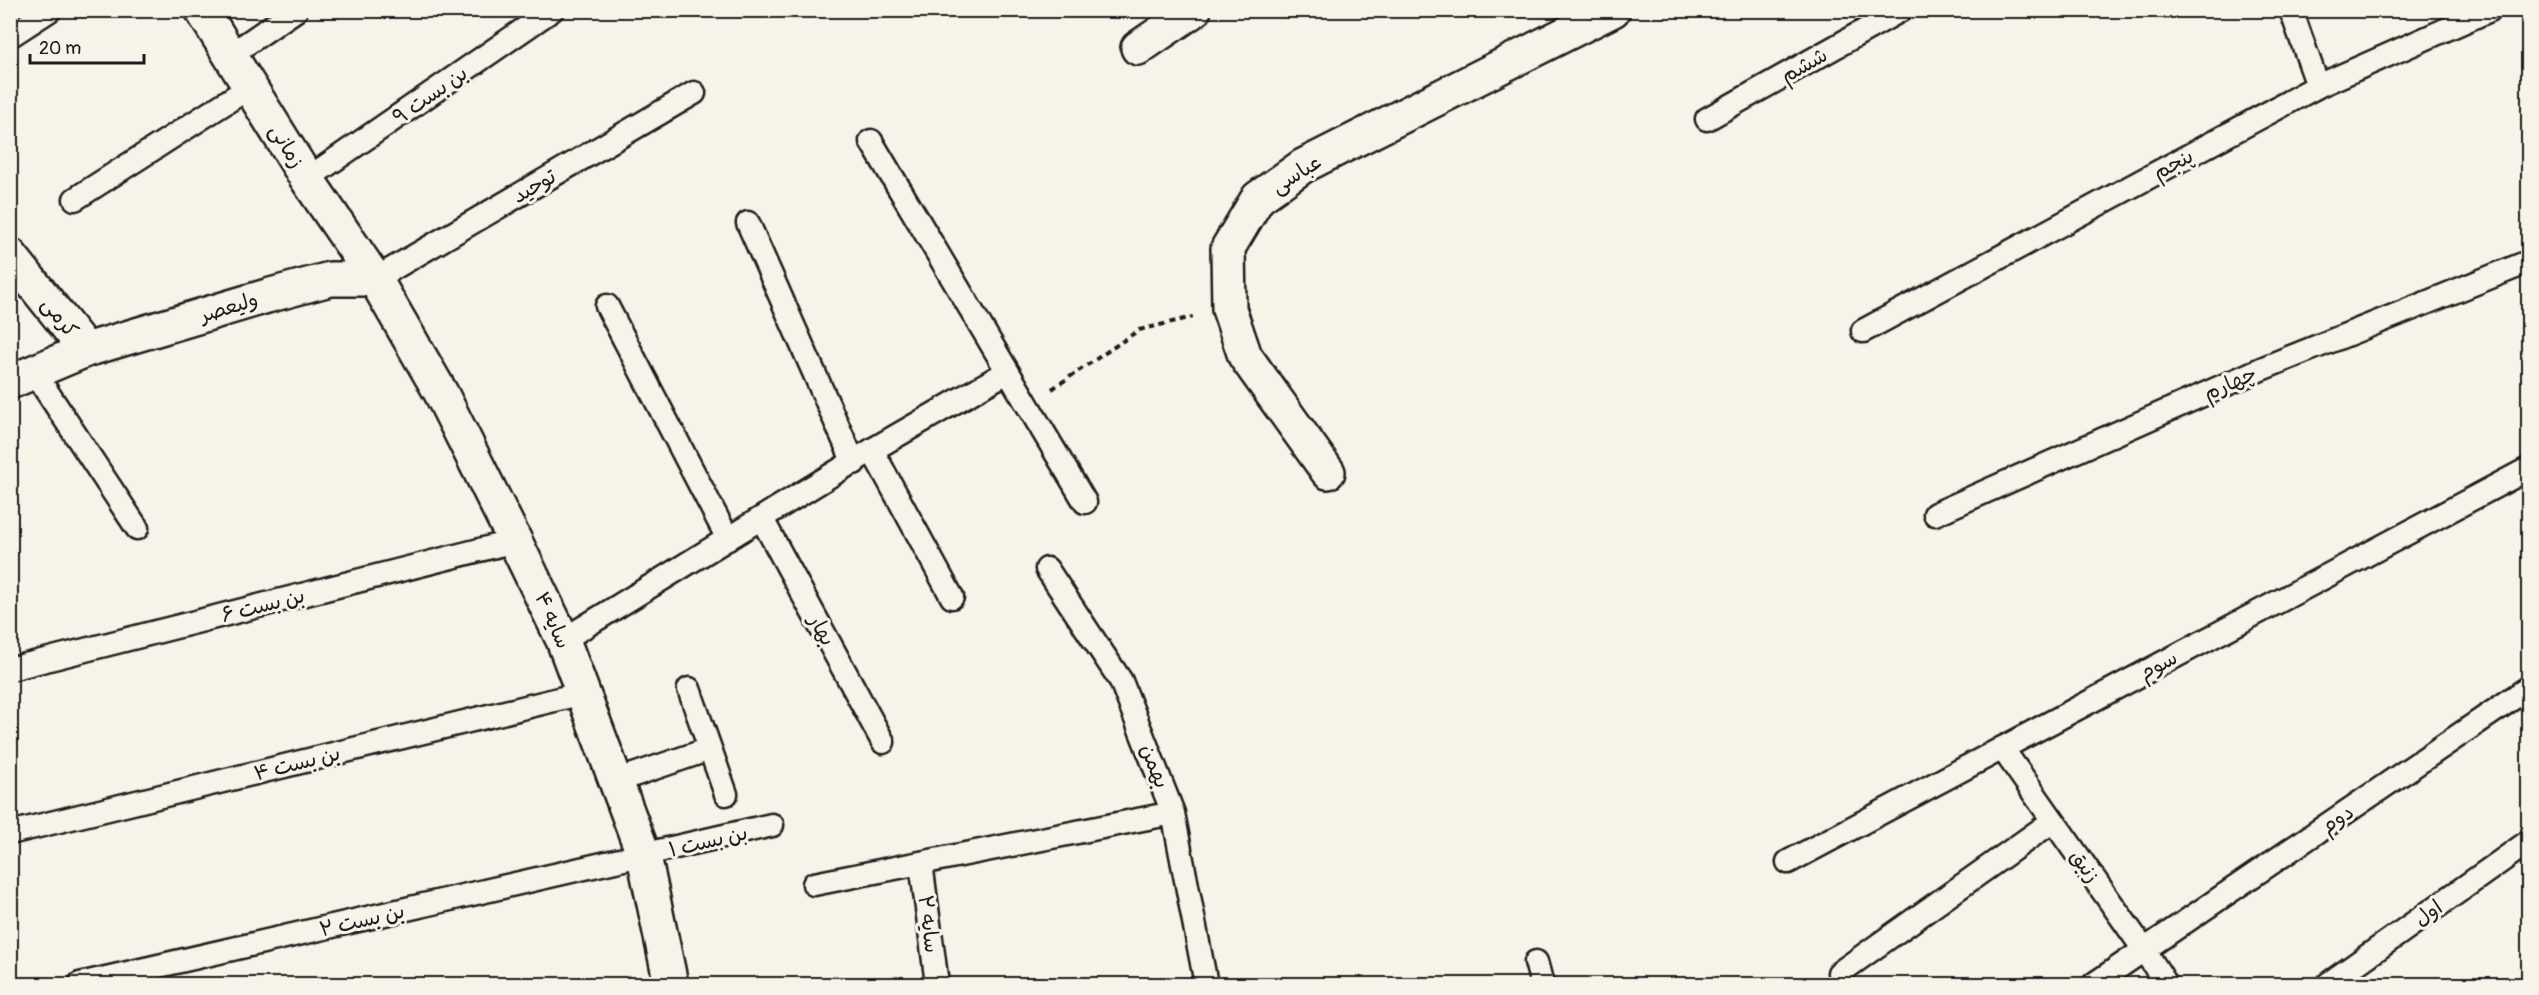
<svg xmlns="http://www.w3.org/2000/svg" width="2539" height="995" font-family="Pangolin,'Playpen Sans Arabic',sans-serif">
<style>
.lines{fill:none;stroke-linecap:round;stroke-linejoin:round}
.service-casing{stroke:#1c1c1c;stroke-width:27}
.minor-casing{stroke:#1c1c1c;stroke-width:38}
.path{stroke:#1c1c1c;stroke-width:4;stroke-dasharray:6 4.5;stroke-linecap:butt}
.service{stroke:#f7f3e8;stroke-width:22}
.minor{stroke:#f7f3e8;stroke-width:33}
.labels{text-anchor:middle;stroke-width:6;stroke-linejoin:round;paint-order:stroke}
.street-label{font-size:21px;fill:#1c1c1c;stroke:#f7f3e8}
</style>
<rect width="100%" height="100%" fill="#f7f3e8"/>
<filter id="ink" filterUnits="userSpaceOnUse"><feTurbulence type="fractalNoise" baseFrequency=".0167" numOctaves="2"/><feDisplacementMap in="SourceGraphic" scale="12" xChannelSelector="R" yChannelSelector="G"/><feConvolveMatrix kernelMatrix="1 2 1 2 8 2 1 2 1" color-interpolation-filters="sRGB"/></filter>
<g filter="url(#ink)">
<g class="lines">
<defs>
<path id="service" d="M2291,10l27,76
M10,36l40,-26
M230,55l66,-45
M1707,119l194,-109
M871,141l214,361
M307,179l245,-169
M75,199l175,-112
M748,223l106,240
M375,279l319,-186
M607,306l121,233
M1863,331l455,-245 172,-76
M34,372l103,156
M872,450l80,147
M1935,514l326,-145 267,-107
M762,519l121,223
M1047,569l74,112 52,132 33,171
M563,640l309,-190 135,-78
M10,669l505,-128
M689,689l37,105
M2002,748l143,203 21,33
M616,781l94,-32
M10,833l573,-140
M1788,862l740,-393
M921,863l16,121
M814,884l359,-71
M1536,962l6,22
M1839,973l214,-152
M80,984l692,-159
M2094,984l434,-296
M2328,984l200,-142"/>
<path id="minor" d="M202,10l105,169 68,100 66,114 74,148 48,99 81,216 27,128
M1138,48l56,-38
M10,255l76,95
M10,382l76,-32 181,-54 63,-17h45
M1328,472l-83,-116 -16,-47 -1,-61 30,-50 45,-32 310,-156"/>
</defs>
<use href="#service" class="service-casing"/>
<use href="#minor" class="minor-casing"/>
<path class="path" d="M1052,389l87,-59 54,-13"/>
<use href="#service" class="service"/>
<use href="#minor" class="minor"/>
</g>
</g>
<g class="labels">
<g class="street-label">
<text transform="translate(1804 65) rotate(-29)" y="7">ششم</text>
<text transform="translate(430 95) rotate(-35)" y="7">بن بست ۹</text>
<text transform="translate(287 146) rotate(59)" y="7">زمانی</text>
<text transform="translate(2173 164) rotate(-28)" y="7">پنجم</text>
<text transform="translate(1296 174) rotate(-32)" y="7">عباسی</text>
<text transform="translate(534 186) rotate(-30)" y="7">توحید</text>
<text transform="translate(229 307) rotate(-17)" y="7">ولیعصر</text>
<text transform="translate(60 317) rotate(52)" y="7">کرمی</text>
<text transform="translate(2230 383) rotate(-24)" y="7">چهارم</text>
<text transform="translate(263 605) rotate(-14)" y="7">بن بست ۶</text>
<text transform="translate(553 620) rotate(66)" y="7">سایه ۴</text>
<text transform="translate(822 630) rotate(61)" y="7">بهار</text>
<text transform="translate(2158 665) rotate(-28)" y="7">سوم</text>
<text transform="translate(297 763) rotate(-14)" y="7">بن بست ۴</text>
<text transform="translate(1155 766) rotate(69)" y="7">بهمن</text>
<text transform="translate(2337 819) rotate(-34)" y="7">دوم</text>
<text transform="translate(708 841) rotate(-13)" y="7">بن بست ۱</text>
<text transform="translate(2085 866) rotate(55)" y="7">زنبق</text>
<text transform="translate(2428 913) rotate(-35)" y="7">اول</text>
<text transform="translate(362 920) rotate(-13)" y="7">بن بست ۲</text>
<text transform="translate(929 924) rotate(83)" y="7">سایه ۲</text>
</g>
</g>
<rect width="2539" height="995" fill="none" stroke="#f7f3e8" stroke-width="36"/>
<rect x="18" y="18" width="2503" height="959" fill="none" stroke="#1c1c1c" stroke-width="2" filter="url(#ink)"/>
<path d="M30 54v9h114v-9" fill="none" stroke="#1c1c1c" stroke-width="3"/>
<text x="39" y="54" font-size="18" fill="#1c1c1c" stroke="#f7f3e8" stroke-width="4.5" paint-order="stroke">20 m</text>
</svg>
